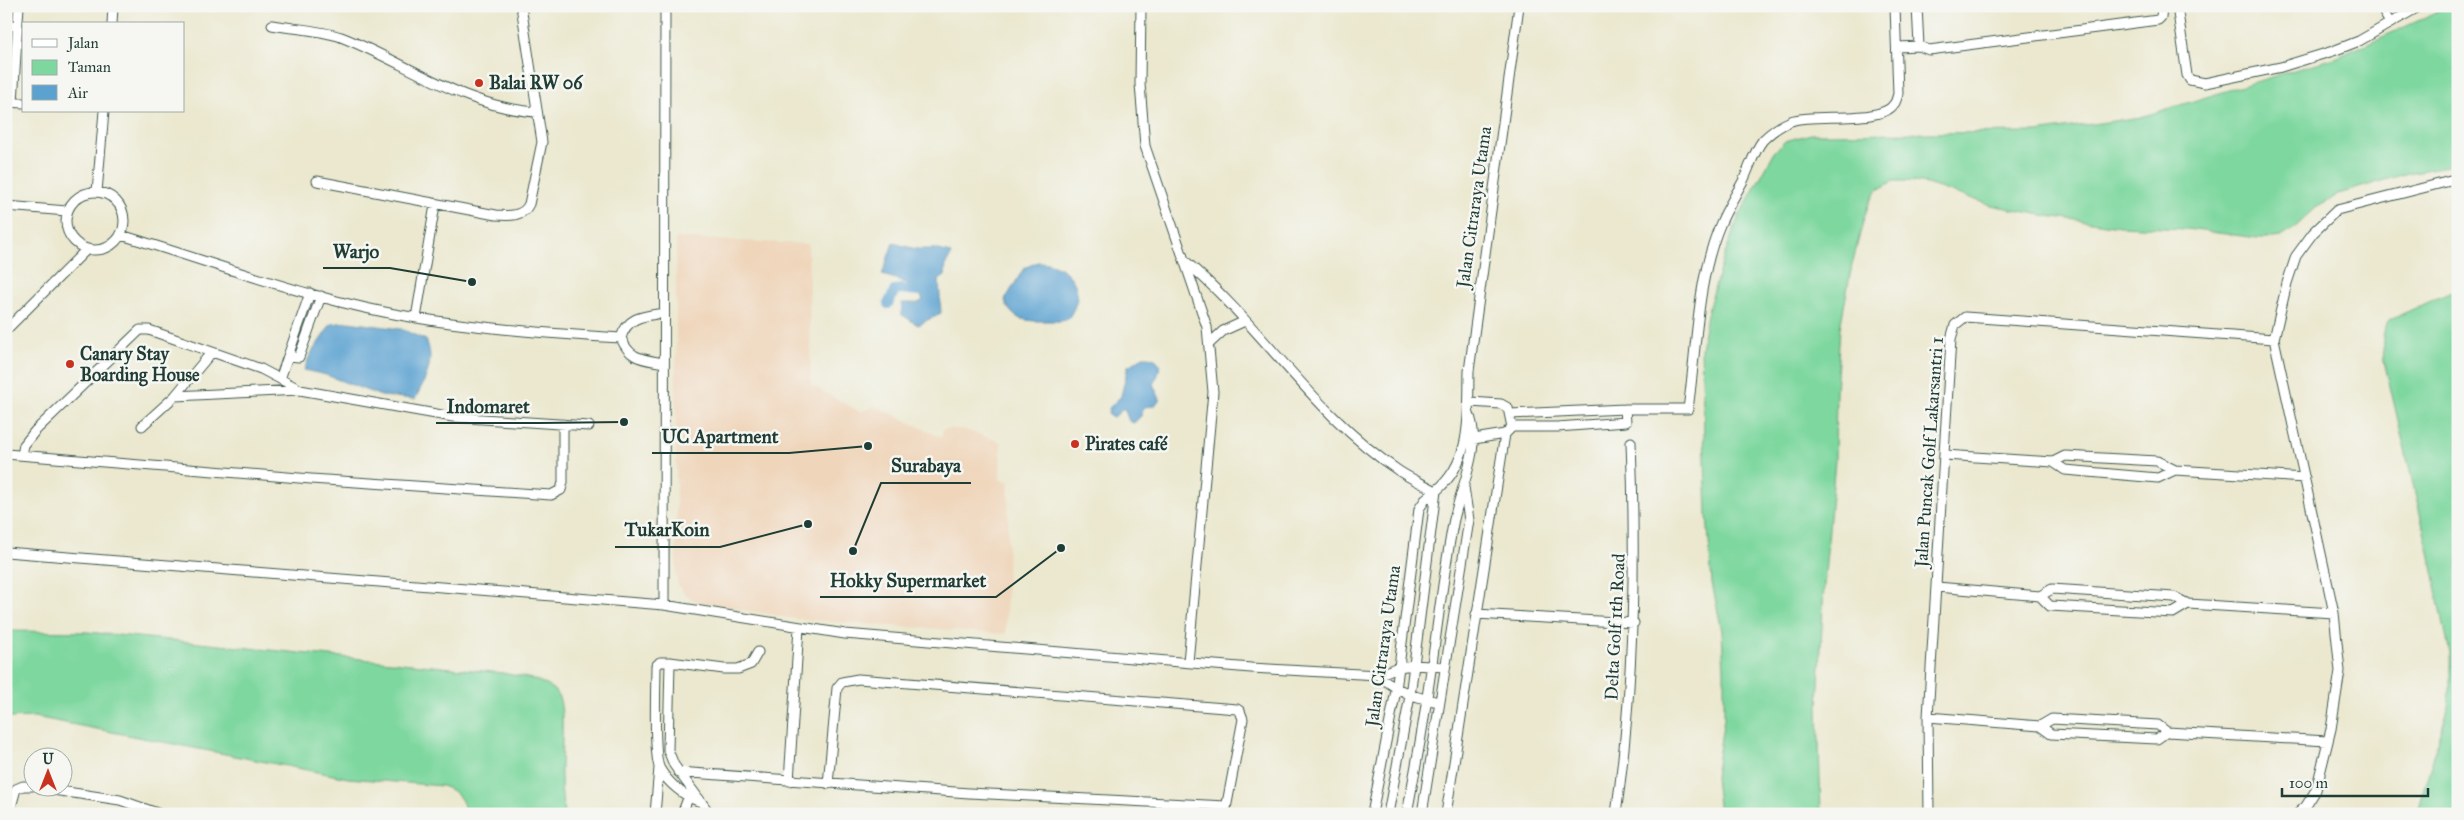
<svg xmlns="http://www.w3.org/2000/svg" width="2464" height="820" font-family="'IM FELL Great Primer',serif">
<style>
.built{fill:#efd6bb}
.green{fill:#7dd79e;stroke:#4e8a69}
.water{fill:#5ca2d1;stroke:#3e7082}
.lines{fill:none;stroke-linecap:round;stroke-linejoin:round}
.canal{stroke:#5ca2d1;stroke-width:10}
.minor-casing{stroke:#3e574b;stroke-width:11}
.minor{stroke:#fff;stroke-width:9}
.poi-dot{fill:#c8321e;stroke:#f6f6f2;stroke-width:2}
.labels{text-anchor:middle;stroke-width:5;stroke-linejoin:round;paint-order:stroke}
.poi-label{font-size:18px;font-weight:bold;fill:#1f3d34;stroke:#f6f6f2;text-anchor:start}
.street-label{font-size:18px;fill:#1f3d34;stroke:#f6f6f2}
.leader{fill:none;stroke:#1f3d34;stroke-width:2}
.callout-dot{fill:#1f3d34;stroke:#f6f6f2;stroke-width:2}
.callout-label{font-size:19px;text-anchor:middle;font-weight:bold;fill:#1f3d34;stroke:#f6f6f2;stroke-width:5;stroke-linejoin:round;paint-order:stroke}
</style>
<rect width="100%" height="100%" fill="#f6f6f2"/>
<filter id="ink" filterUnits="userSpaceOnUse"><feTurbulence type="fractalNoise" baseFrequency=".02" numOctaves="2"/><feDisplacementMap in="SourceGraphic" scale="10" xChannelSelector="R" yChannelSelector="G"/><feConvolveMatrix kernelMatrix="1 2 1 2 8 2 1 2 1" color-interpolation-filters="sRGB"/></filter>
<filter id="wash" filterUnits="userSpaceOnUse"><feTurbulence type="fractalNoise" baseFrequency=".0096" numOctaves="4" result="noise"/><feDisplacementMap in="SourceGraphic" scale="20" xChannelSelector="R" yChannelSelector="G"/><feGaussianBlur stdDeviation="1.12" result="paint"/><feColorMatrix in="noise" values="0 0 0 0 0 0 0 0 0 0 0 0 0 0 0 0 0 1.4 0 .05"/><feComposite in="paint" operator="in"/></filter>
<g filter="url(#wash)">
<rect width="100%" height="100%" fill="#ebe8cf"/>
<path class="built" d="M676,238l132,6 3,141 49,27 15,-6 66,31 2,-8h19l39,13 -1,38 9,1 -3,153 -211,-15 -100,-18 -9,-5 -8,-11 -2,-12z"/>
<path class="green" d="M2451,6h7v158l-50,9 -66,20 -23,12 -28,26 -10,6 -9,1h-14l-72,-9 -66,-3 -73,-10 -56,-11 -64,-21 -19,-3h-14l-17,9 -8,13 -5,15 -12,47 -12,63 -4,64 -1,69 -11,124 -6,121 3,108h-102l-4,-37 9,-59v-47l-2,-40 -10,-48 -5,-68 -6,-166 7,-39 16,-54 15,-40 36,-65 10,-10 26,-7 226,-2 104,-15 199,-61z
M2458,289v525h-42l31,-101 3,-21v-38l-21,-102 -45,-191c-1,-16 -4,-30 7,-42z
M6,631l81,1 416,41c17,4 45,6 55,22 8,14 2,66 3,84 0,12 2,23 3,35h-98c-3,-16 -9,-23 -24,-28l-94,-8 -313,-61 -29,1z"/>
<path class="water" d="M893,243l23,6h19l15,4 1,3 -5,7 -1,13 -6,4 2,33 -23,12 -17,-11 1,-11h16l5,-3c-8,-17 -24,-20 -41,-25z
M1038,262c17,0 37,11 39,31 1,9 -4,18 -9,26 -7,3 -11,2 -19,2 -19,0 -37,2 -44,-21l19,-32z
M348,322l53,7 25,11c10,21 -1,40 -11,59l-34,-3 -55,-21 -22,-5 6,-15 21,-31z
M1143,357c21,-1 19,13 10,27l7,15c-4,9 -9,7 -17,8l-1,8 -8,8 -5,-2 -5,-13 -10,9 -4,-1 -2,-3 1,-5 12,-12 7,-30z"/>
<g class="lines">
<path class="canal" d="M888,304l7,-14 6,-1 18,2"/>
</g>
</g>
<g filter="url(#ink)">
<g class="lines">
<defs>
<path id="minor" d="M1141,6l-1,78 5,62 62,181 6,65 -25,270
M1917,6l2,40
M2177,6l10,69 3,5 15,3 76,-16 52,-16 26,-10 61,-35
M2380,6l10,17
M112,24l1,-18
M6,25l11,1
M272,25c23,4 48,5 69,12 65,25 124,71 196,75
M1898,47l21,-1 10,4 229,-30 3,-3 1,-11
M6,102l18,1
M13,102l6,-96
M317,181l179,34c13,1 27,2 33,-11l13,-62 -21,-136
M66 221a29 29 0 1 1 58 0a29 29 0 1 1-58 0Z
M97,192l7,-81
M6,206l61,5
M121,235c97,29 195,67 296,83 67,11 135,16 204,20
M1185,261c76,64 130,155 214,210 12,8 25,13 37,20l-11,9 -6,9 -23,181 -24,124
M416,318l19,-113
M6,330l81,-81
M1209,344l14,-13 22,-10
M288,356l11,1 22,-61
M664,363c-21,-4 -34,-3 -43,-25 6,-22 24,-22 43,-25
M280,379l30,-86
M175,396l125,-6 153,27 136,9
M1470,402l31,2 7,4 4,19
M1510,414l115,-5h63c9,-62 8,-126 32,-184 6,-15 15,-29 23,-44 6,-12 11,-30 20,-41 8,-8 18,-15 28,-19 22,-8 91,3 103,-17 2,-2 3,-7 4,-10l-3,-88
M142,426l33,-30 36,-43
M1474,439l31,-5 7,-7h45l69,-5 -1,-13
M6,454l305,25 240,16 10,-5 2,-8v-58
M22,455l2,-10 11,-14 105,-101h9l112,39 38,20
M1945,455l108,7 12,-6 92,5 18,9 130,8
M2053,462l12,8 93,8 17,-8
M6,552l658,53 181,29 406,34 127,7 20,-8 16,-2 31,2
M1937,587l103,9 10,10 123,7 15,-9
M2040,596l12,-7 122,8 14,7 146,9
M664,605l1,-599
M1476,614l158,9
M670,662l-2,88 6,15 36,49
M1378,675c20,16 37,23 62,27
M1928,717l112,9 12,-7 106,6 9,7 160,9
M2040,726l11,8 106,5 10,-7
M678,772l291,21 257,13
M789,781l10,-153
M828,784l9,-96 5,-6 16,-3 379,30 3,2 3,8 -18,95
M40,788l80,12 40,14
M698,801c-14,-5 -30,-18 -38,-32 -7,-11 -4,-86 -4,-103l4,-4h10l54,7h14l13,-5 7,-12
M9,814l7,-25 7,-3h9
M655,814l4,-46
M682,814l8,-21
M1388,814l22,-118 26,-205c37,-31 32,-77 33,-120l50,-365
M1407,814c7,-39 15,-78 20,-117 9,-57 15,-115 26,-173 6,-33 30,-78 16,-110
M1422,814l47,-294 -5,-33
M1446,814l59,-380
M1616,814c18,-124 20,-247 15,-372
M1929,814l-1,-97 23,-378 4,-14 10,-8 309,22
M2297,814l9,-8 10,-16 15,-61 9,-58 -6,-58 -60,-274 13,-56 9,-27 17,-23 24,-23 121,-31"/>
</defs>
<use href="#minor" class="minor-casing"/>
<use href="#minor" class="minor"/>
</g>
</g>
<g class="poi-dot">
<circle cx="479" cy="83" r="5"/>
<circle cx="70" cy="364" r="5"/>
<circle cx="1075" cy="444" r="5"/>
</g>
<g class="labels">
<g class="poi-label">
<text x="489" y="89">Balai RW 06</text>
<text x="80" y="360">Canary Stay<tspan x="80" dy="21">Boarding House</tspan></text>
<text x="1085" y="450">Pirates café</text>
</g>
<g class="street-label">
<text transform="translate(1474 207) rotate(-82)" y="6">Jalan Citraraya Utama</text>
<text transform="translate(1929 452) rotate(-86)" y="6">Jalan Puncak Golf Lakarsantri 1</text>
<text transform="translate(1615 627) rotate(-87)" y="6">Delta Golf 1th Road</text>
<text transform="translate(1383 646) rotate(-82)" y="6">Jalan Citraraya Utama</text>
</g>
</g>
<path class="leader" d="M472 282L390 268H323M624 422L539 423H436M868 446L789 453H652M853 551L881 483H971M808 524L720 547H615M1061 548L996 597H820"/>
<g class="callout-dot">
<circle cx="472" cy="282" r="5"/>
<circle cx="624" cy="422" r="5"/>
<circle cx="868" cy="446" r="5"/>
<circle cx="853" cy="551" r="5"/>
<circle cx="808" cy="524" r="5"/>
<circle cx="1061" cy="548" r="5"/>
</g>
<g class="callout-label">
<text x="356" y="258">Warjo</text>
<text x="488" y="413">Indomaret</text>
<text x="720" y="443">UC Apartment</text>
<text x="926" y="472">Surabaya</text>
<text x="667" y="536">TukarKoin</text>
<text x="908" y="587">Hokky Supermarket</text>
</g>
<rect width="2464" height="820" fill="none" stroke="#f6f6f2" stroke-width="25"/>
<rect x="22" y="22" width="162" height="90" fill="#f6f6f2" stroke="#a0aca6"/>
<rect x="32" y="39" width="25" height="8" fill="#ffffff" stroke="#a0aca6"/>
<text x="68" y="48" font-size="15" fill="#1f3d34">Jalan</text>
<rect x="32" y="60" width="25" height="15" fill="#7dd79e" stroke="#a0aca6"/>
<text x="68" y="72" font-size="15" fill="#1f3d34">Taman</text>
<rect x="32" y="85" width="25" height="15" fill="#5ca2d1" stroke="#a0aca6"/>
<text x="68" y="98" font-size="15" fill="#1f3d34">Air</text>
<g transform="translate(48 772)"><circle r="24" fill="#f6f6f2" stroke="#a0aca6"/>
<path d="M0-4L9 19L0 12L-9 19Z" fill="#c8321e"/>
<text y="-8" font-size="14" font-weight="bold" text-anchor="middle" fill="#1f3d34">U</text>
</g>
<path d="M2282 788v8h146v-8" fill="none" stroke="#1f3d34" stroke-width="2.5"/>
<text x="2289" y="788" font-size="15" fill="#1f3d34" stroke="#f6f6f2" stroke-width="4" paint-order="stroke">100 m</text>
</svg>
